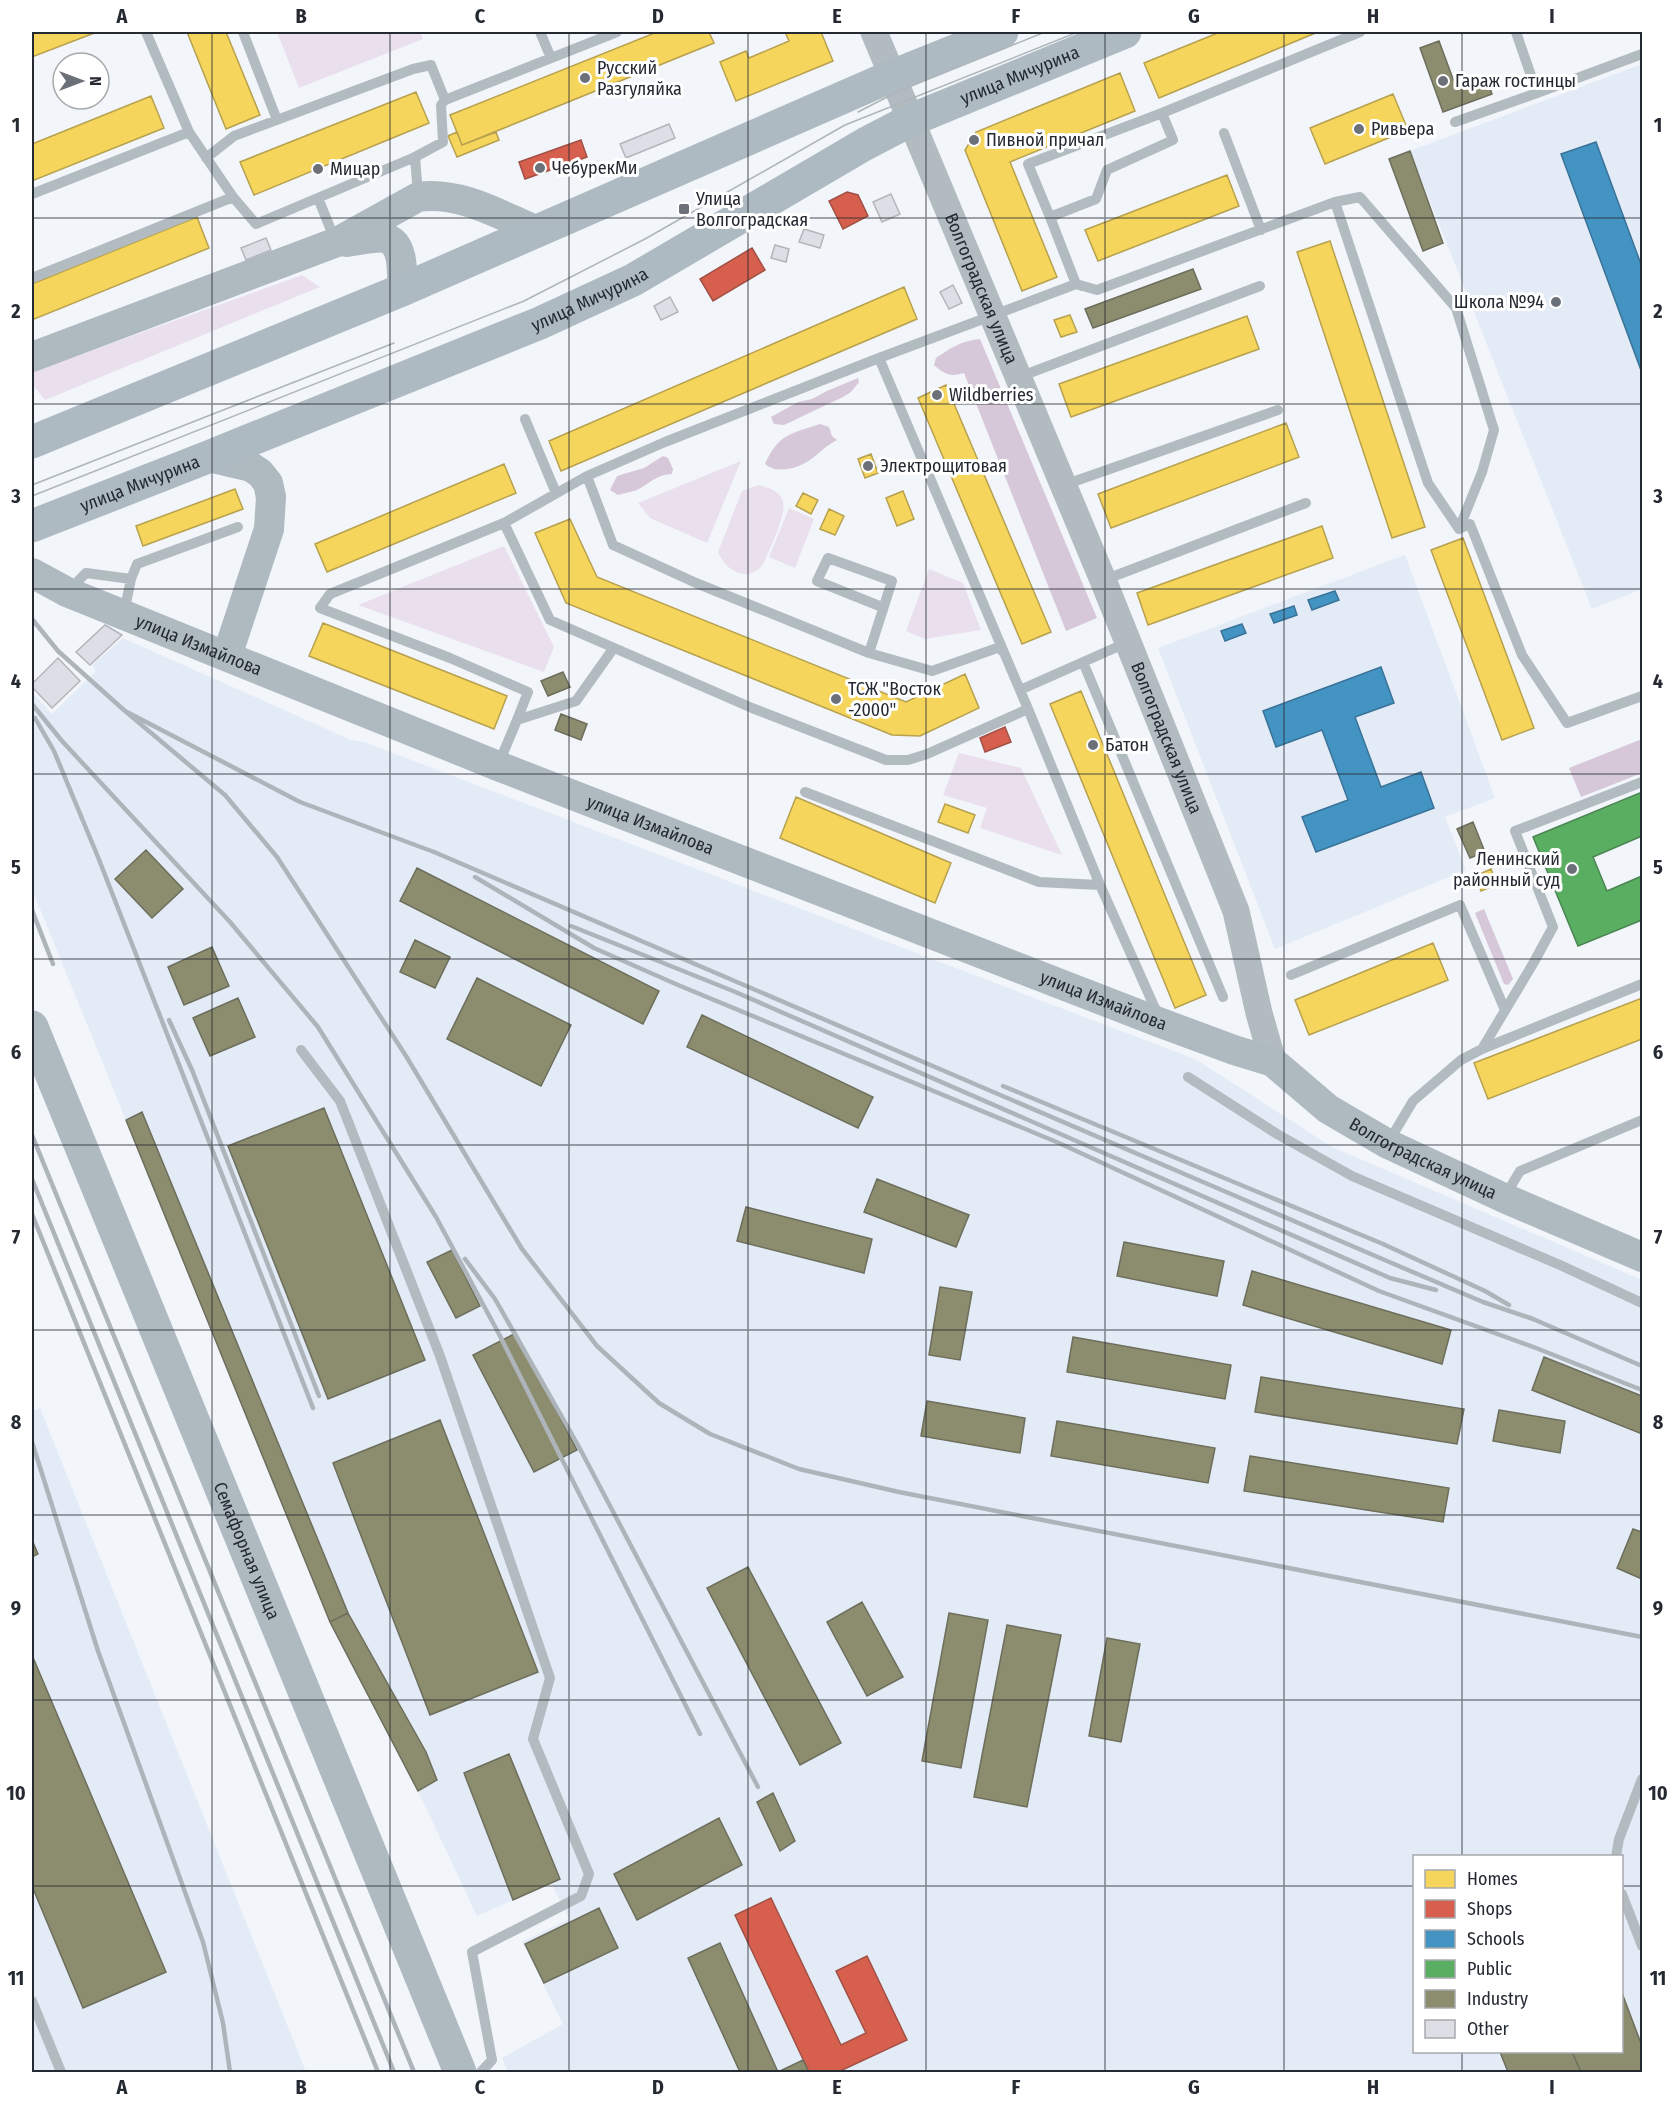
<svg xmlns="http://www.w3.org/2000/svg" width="1674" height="2104" font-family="'Fira Sans Condensed',sans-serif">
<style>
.built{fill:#e3ebf7;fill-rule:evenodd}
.green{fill:#eae0ed}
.forest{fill:#d6c7d9}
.homes{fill:#f6d55c;stroke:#b7a14f;stroke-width:1.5}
.shops{fill:#d6604d;stroke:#a15045;stroke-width:1.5}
.schools{fill:#4393c3;stroke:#3a7398;stroke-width:1.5}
.public{fill:#5aae61;stroke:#4a8653;stroke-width:1.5}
.industry{fill:#8c8c6e;stroke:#6d6e5c;stroke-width:1.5}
.building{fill:#dedee7;stroke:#b4b5bb;stroke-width:1.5}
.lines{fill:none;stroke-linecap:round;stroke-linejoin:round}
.service{stroke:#b1bbc0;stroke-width:10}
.tertiary{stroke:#b1bbc0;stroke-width:27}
.secondary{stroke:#aebabf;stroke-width:30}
.primary{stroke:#adbac1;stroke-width:33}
.trunk{stroke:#aebac0;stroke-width:33}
.tram{stroke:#aeb5ba;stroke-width:1.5}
.rail{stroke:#aeb5ba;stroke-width:4.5}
.grid{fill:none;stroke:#242932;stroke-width:1.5;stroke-opacity:0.55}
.poi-dot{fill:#6c7078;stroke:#fff;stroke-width:2}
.labels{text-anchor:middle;stroke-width:6;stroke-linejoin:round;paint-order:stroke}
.poi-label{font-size:18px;fill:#242932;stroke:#fff;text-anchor:start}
.street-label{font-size:18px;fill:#242932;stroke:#fff}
.neatline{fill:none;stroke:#242932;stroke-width:2}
.grid-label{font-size:20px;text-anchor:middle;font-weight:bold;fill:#242932}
</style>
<rect width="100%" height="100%" fill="#f2f5fa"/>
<path class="built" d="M1642,64v525l-50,20 -182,-458z
M1405,555l90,243 -50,19 21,53 -191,79 -117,-301z
M123,638l228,102 13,2 833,318 135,87 310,133v792h-1134l-6,-14 61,-34 -41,-82 47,-23 -18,-36 -74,33 -59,-125 -88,-169 -298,-733v-197l20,22 44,-43 -4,-6zM1414,1856h208v196h-208z
M40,1408l266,664h-274v-660z"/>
<path class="green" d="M277,32h143l3,7 -124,49z
M302,275l18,12 -275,113 -13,-16v-12z
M741,461l-34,82 -57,-25 -12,-15z
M758,485c9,2 20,5 24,14 7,13 -13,50 -18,64 -15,21 -38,9 -46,-11l24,-61z
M789,508l25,11 -19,49 -26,-11z
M504,546l50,101 -10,25 -186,-67z
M929,569l34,14 18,47 -56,9 -19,-8z
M959,753l62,15 41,87 -82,-27 7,-20 -44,-13z"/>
<path class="forest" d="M980,339l117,279 -31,13 -102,-258c-14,4 -18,2 -30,-8l2,-7c13,-9 27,-18 44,-19z
M858,378l1,4 -8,10 -8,5 -59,28 -10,-1 -3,-7 27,-15 14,-3 15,-8z
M820,424l9,3 3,9 5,4c-20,10 -23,24 -49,29 -10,1 -15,1 -23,-5 14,-31 26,-30 55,-40z
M663,456l5,2 5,11 -1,5c-15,0 -23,10 -35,16 -6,2 -13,3 -19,5l-8,-5 7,-14 27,-8z
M1642,739v34l-61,24 -12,-29z
M1484,909l29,70 -5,6 -4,-1 -29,-71z"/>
<path class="homes" d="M32,32h65l-65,25z
M187,32h39l34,83 -34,14z
M657,32h52l5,11 -252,102 -12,-30z
M785,32h36l12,29 -97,40 -16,-39 26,-11 3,7 40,-17z
M1220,32h98l-159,66 -15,-35z
M1120,73l15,38 -125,51 47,115 -35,14 -57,-141 11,-18z
M416,92l13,31 -175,72 -14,-33z
M1393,94l15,36 -83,34 -15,-36z
M151,96l13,32 -132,53v-37z
M457,132l5,13 34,-13 3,8 -42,17 -9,-21z
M1227,175l12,31 -141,55 -13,-31z
M197,217l12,31 -177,72v-36z
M1330,241l95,286 -33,11 -95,-286z
M904,287l13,32 -356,152 -12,-30z
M1070,315l7,17 -16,5 -7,-17z
M1247,316l12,33 -188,68 -12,-33z
M946,385l105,247 -29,12 -104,-246z
M1286,423l13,34 -188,71 -13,-34z
M871,454l7,19 -13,5 -7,-19z
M504,464l12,29 -189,79 -12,-28z
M235,489l8,20 -100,37 -7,-20z
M903,491l11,28 -17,7 -11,-28z
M803,493l15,7 -7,14 -15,-8z
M829,509l15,7 -9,19 -15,-6z
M570,519l27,58 309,125 59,-28 14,34 -59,28 -28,-1 -326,-132 -31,-70z
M1322,526l11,32 -185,67 -11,-32z
M1463,538l71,190 -32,12 -71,-190z
M323,623l184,73 -13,33 -185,-73z
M1081,691l125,304 -31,13 -125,-304z
M796,797l155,66 -16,40 -155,-65z
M945,804l30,11 -7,18 -30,-11z
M1491,869l6,15 -16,7 -6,-15z
M1433,943l15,37 -139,55 -14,-35z
M1642,998v41l-154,60 -14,-36z"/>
<path class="shops" d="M581,140l6,17 -62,22 -6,-17z
M847,192l11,3 10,21 -25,13 -14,-28z
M752,248l13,22 -52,31 -13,-22z
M1005,727l6,15 -26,10 -5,-14z
M771,1898l70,147 25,-12 -30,-62 31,-15 40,84 -69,32h-29l-74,-157z"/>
<path class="schools" d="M1596,142l46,125v106l-81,-219z
M1335,591l4,9 -27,10 -4,-10z
M1294,606l3,9 -23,8 -4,-9z
M1242,624l4,9 -21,8 -4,-10z
M1381,667l13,36 -39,14 26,70 40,-15 13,36 -118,44 -14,-35 46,-17 -26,-70 -46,17 -13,-36z"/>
<path class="public" d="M1642,792v44l-49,21 14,34 35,-15v44l-64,26 -45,-109z"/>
<path class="industry" d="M1439,41l17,46 30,-11 6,18 -49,18 -23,-64z
M1410,151l33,92 -20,8 -34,-92z
M1193,269l8,20 -108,39 -8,-19z
M563,672l7,15 -22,9 -7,-15z
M561,714l26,10 -6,16 -26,-10z
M1473,822l12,30 -15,6 -13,-29z
M146,850l37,39 -31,29 -37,-39z
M417,868l242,123 -16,33 -243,-123z
M415,940l35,17 -15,31 -35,-16z
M212,947l17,39 -45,19 -16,-38z
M477,978l94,47 -30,61 -94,-47z
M238,998l17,39 -45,19 -17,-38z
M702,1015l171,82 -15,31 -171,-81z
M324,1108l101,252 -97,39 -100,-253z
M142,1112l206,501 -18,9 -204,-502z
M877,1179l92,36 -13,32 -92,-35z
M746,1207l126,32 -8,34 -127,-32z
M1124,1242l100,19 -7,35 -100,-20z
M452,1250l28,56 -24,12 -29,-56z
M1252,1271l199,59 -9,34 -199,-59z
M940,1287l32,5 -12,68 -31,-5z
M516,1333l61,117 -43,22 -61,-117z
M1073,1337l158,28 -6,34 -158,-27z
M1544,1357l98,39v38l-110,-44z
M1261,1377l203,32 -7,35 -202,-32z
M927,1401l98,17 -5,35 -99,-17z
M1499,1410l66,11 -5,32 -67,-12z
M440,1420l98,252 -108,43 -97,-252z
M1057,1421l158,27 -7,35 -157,-27z
M1250,1456l199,32 -6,34 -199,-31z
M1633,1529l9,3v47l-25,-11z
M32,1540l6,14 -6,3z
M748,1567l93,176 -41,22 -93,-177z
M862,1602l41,75 -36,19 -40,-74z
M348,1613l78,139 11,28 -19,11 -88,-169z
M949,1613l39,7 -27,148 -39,-7z
M1007,1625l54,10 -34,172 -53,-10z
M1107,1638l33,6 -19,98 -32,-6z
M32,1655l134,317 -83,36 -51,-122z
M509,1754l51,125 -47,21 -49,-127z
M773,1793l22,48 -15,10 -23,-49z
M719,1818l23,47 -105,55 -23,-46z
M599,1908l19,40 -74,35 -19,-39z
M720,1943l58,129h1h-39l-52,-114z
M1622,1993l20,53v26h-61l-9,-20h50z
M1500,2052h72l9,20h-73z
M803,2060l6,12h-31z"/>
<path class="building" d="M669,124l6,14 -49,20 -6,-14z
M891,194l9,20 -18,8 -9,-20z
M804,229l20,6 -4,13 -21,-6z
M266,238l5,12 -25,10 -5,-12z
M775,245l14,4 -3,13 -15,-4z
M953,285l9,18 -13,6 -9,-17z
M670,297l8,15 -17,8 -7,-14z
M105,625l17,10 -32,30 -14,-13z
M58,658l22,23 -28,27 -20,-21v-3z"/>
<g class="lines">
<path class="service" d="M146,32l43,100 44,65 23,27 159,-67 3,38
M243,32l34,88
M540,32l11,26
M1516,32l21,61 105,-39
M1162,113l198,-81
M1455,122l82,-29
M1224,133l37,97
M415,157l28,-15 -2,-37 4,-5 172,-68
M206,158l28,-22 179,-67 18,-4 14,35
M32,194l157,-62
M318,198l17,42
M1335,202l25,-5 96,111 38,122 -12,42 -23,57
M1050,217l-22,-53 134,-51 11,27 -66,30 -11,29 -46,18 26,67 6,2
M32,278l201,-81
M879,358l-214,84 -78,34 26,69 83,38 173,70 63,18 68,-24 2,4
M1019,377l241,-91
M525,419l31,74
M587,476l-83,47 46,97 202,88 134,52h22l19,-6 101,-45 -149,-351 197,-74 21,6 238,-88 93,281 31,46 11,-5 52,131 45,68 75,-27
M1064,485l214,-75
M504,523l-174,71 -10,14 130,50 78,34 -11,28
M1104,580l202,-77
M69,590l17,-17 45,6
M124,613l7,-34 6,-15 101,-37
M869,653l23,-72 -64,-23 -11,23 65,26
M1083,662l140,335
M1020,690l106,-47
M1026,704l74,181 58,130
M499,763l18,-43 59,-19 37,-52
M805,792l234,90 61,3
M1291,975l169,-70 45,105
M1482,1049l52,-87 19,-35 -38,-96 127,-49
M301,1050l39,51 100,255 110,322 -17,61 56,135 -8,22 -109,56 20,108 -11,12
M1188,1077l89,57 75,42 208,89 82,38
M1388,1143l25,-42 48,-41 21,-11 160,-65
M1505,1196l15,-25 122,-51
M1616,1856l3,-17 23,-60
M1622,1894l20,52
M32,2001l29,71"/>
<path class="tertiary" id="s1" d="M874,32l229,548 133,331 23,102 14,49"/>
<g class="secondary">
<path d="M346,242c9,-1 30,-6 39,-4 20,5 17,36 17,52"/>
<path d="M32,357l305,-115 81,-45c41,-6 80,17 117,33"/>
<path d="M208,457l43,10 9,6 8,10 3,14 -2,32 -42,127"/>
<path id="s2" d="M32,573l35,19 431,174 663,257 73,27 39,12 55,47 60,35 116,54 138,59"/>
</g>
<g class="primary">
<path d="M32,442l370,-152 490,-214 110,-44"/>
<path id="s3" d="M32,526l176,-69 332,-134 93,-43 232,-136 46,-24 214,-88"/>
</g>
<path class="trunk" id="s4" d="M32,1027l428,1045"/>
<path class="tram" d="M858,112l41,-21 146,-59
M32,485l362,-142
M32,496l492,-195 121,-62 200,-114 233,-93"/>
<path class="rail" d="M32,619l26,32 67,60 175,91 134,50 960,412 89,38 50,17 109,47
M32,704l30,37 168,181 88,105 118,190 63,117 201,400
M125,711l100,84 52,62 129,199 116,193 75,97 62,57 51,31 89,35 100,23 743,145
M35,718l19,33 44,106 215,551
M475,877l119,71 84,37 381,158 320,148 157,57 106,42
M32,910l21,54
M571,926l162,65 657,287 46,12
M169,1020l23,50 127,326
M1003,1086l380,158 102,47 24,14
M32,1135l382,937
M32,1179l362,893
M32,1214l346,858
M465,1259l30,40 84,148 179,340
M32,1442l66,209 105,291 20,81 7,49"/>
</g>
<path class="grid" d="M212,32v2040M390,32v2040M569,32v2040M748,32v2040M926,32v2040M1105,32v2040M1284,32v2040M1462,32v1824M32,218h1610M32,404h1610M32,589h1610M32,774h1610M32,959h1610M32,1145h1610M32,1330h1610M32,1515h1610M32,1700h1610M32,1886h1382M1622,1886h20M1462,2052v20"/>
<g class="poi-dot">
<circle cx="585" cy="78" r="6"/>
<circle cx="1443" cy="81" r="6"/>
<circle cx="1359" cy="129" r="6"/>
<circle cx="974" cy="140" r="6"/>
<circle cx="540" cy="168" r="6"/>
<circle cx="318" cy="169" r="6"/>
<rect x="678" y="203" width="12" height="12" rx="3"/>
<circle cx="1556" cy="302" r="6"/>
<circle cx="937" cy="395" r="6"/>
<circle cx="868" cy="466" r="6"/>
<circle cx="836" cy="699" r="6"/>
<circle cx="1093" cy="745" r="6"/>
<circle cx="1572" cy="869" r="6"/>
</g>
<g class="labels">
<g class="poi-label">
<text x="597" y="74">Русский<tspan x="597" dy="21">Разгуляйка</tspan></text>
<text x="1455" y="87">Гараж гостинцы</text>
<text x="1371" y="135">Ривьера</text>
<text x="986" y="146">Пивной причал</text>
<text x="552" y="174">ЧебурекМи</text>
<text x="330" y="175">Мицар</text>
<text x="696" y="205">Улица<tspan x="696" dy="21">Волгоградская</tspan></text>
<text x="1544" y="308" text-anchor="end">Школа №94</text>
<text x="949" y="401">Wildberries</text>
<text x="880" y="472">Электрощитовая</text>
<text x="848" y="695">ТСЖ "Восток<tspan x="848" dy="21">-2000"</tspan></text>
<text x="1105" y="751">Батон</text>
<text x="1560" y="865" text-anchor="end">Ленинский<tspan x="1560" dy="21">районный суд</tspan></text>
</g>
<g class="street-label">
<text dy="6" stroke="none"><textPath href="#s3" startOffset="1088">улица Мичурина</textPath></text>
<text dy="6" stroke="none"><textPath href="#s1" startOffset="278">Волгоградская улица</textPath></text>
<text dy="6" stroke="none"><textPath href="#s3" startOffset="602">улица Мичурина</textPath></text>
<text dy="6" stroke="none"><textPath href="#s3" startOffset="116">улица Мичурина</textPath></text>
<text dy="6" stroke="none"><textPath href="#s2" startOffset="182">улица Измайлова</textPath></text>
<text dy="6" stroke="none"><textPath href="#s1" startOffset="764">Волгоградская улица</textPath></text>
<text dy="6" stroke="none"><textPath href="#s2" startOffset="668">улица Измайлова</textPath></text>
<text dy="6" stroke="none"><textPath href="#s2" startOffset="1154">улица Измайлова</textPath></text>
<text dy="6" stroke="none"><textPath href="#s2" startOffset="1514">Волгоградская улица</textPath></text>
<text dy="6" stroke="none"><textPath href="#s4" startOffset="566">Семафорная улица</textPath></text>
</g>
</g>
<rect width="1674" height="2104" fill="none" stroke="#ffffff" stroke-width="66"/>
<rect x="1413" y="1855" width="210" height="198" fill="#ffffff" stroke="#a7a9ad" stroke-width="1.5"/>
<rect x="1425" y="1870" width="30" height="18" fill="#f6d55c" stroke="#a7a9ad" stroke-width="1.5"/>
<text x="1467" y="1885" font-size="18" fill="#242932">Homes</text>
<rect x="1425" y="1900" width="30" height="18" fill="#d6604d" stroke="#a7a9ad" stroke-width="1.5"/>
<text x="1467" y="1915" font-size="18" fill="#242932">Shops</text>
<rect x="1425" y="1930" width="30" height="18" fill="#4393c3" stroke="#a7a9ad" stroke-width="1.5"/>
<text x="1467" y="1945" font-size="18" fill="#242932">Schools</text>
<rect x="1425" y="1960" width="30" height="18" fill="#5aae61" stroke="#a7a9ad" stroke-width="1.5"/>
<text x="1467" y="1975" font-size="18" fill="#242932">Public</text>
<rect x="1425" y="1990" width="30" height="18" fill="#8c8c6e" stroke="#a7a9ad" stroke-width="1.5"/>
<text x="1467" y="2005" font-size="18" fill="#242932">Industry</text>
<rect x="1425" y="2020" width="30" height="18" fill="#dedee7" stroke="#a7a9ad" stroke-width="1.5"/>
<text x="1467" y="2035" font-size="18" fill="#242932">Other</text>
<g transform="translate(81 81) rotate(90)"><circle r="28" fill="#ffffff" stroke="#a7a9ad" stroke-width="1.5"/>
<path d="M0-4.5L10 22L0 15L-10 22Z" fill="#6c7078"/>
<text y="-9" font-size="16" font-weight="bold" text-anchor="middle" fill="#242932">N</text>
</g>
<rect x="33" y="33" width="1608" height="2038" class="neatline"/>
<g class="grid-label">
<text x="122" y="23">A</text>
<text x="301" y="23">B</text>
<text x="480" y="23">C</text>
<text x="658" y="23">D</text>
<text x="837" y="23">E</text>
<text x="1016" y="23">F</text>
<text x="1194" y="23">G</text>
<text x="1373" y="23">H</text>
<text x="1552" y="23">I</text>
<text x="16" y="132">1</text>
<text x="1658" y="132">1</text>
<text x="16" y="318">2</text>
<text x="1658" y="318">2</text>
<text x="16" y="503">3</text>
<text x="1658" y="503">3</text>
<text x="16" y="688">4</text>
<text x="1658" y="688">4</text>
<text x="16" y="874">5</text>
<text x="1658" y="874">5</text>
<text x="16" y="1059">6</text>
<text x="1658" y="1059">6</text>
<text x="16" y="1244">7</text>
<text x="1658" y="1244">7</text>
<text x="16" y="1429">8</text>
<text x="1658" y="1429">8</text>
<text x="16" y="1615">9</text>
<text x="1658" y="1615">9</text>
<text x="16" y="1800">10</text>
<text x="1658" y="1800">10</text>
<text x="16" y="1985">11</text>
<text x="1658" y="1985">11</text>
<text x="122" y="2094">A</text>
<text x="301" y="2094">B</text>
<text x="480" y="2094">C</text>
<text x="658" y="2094">D</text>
<text x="837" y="2094">E</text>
<text x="1016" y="2094">F</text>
<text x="1194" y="2094">G</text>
<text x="1373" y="2094">H</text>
<text x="1552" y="2094">I</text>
</g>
</svg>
